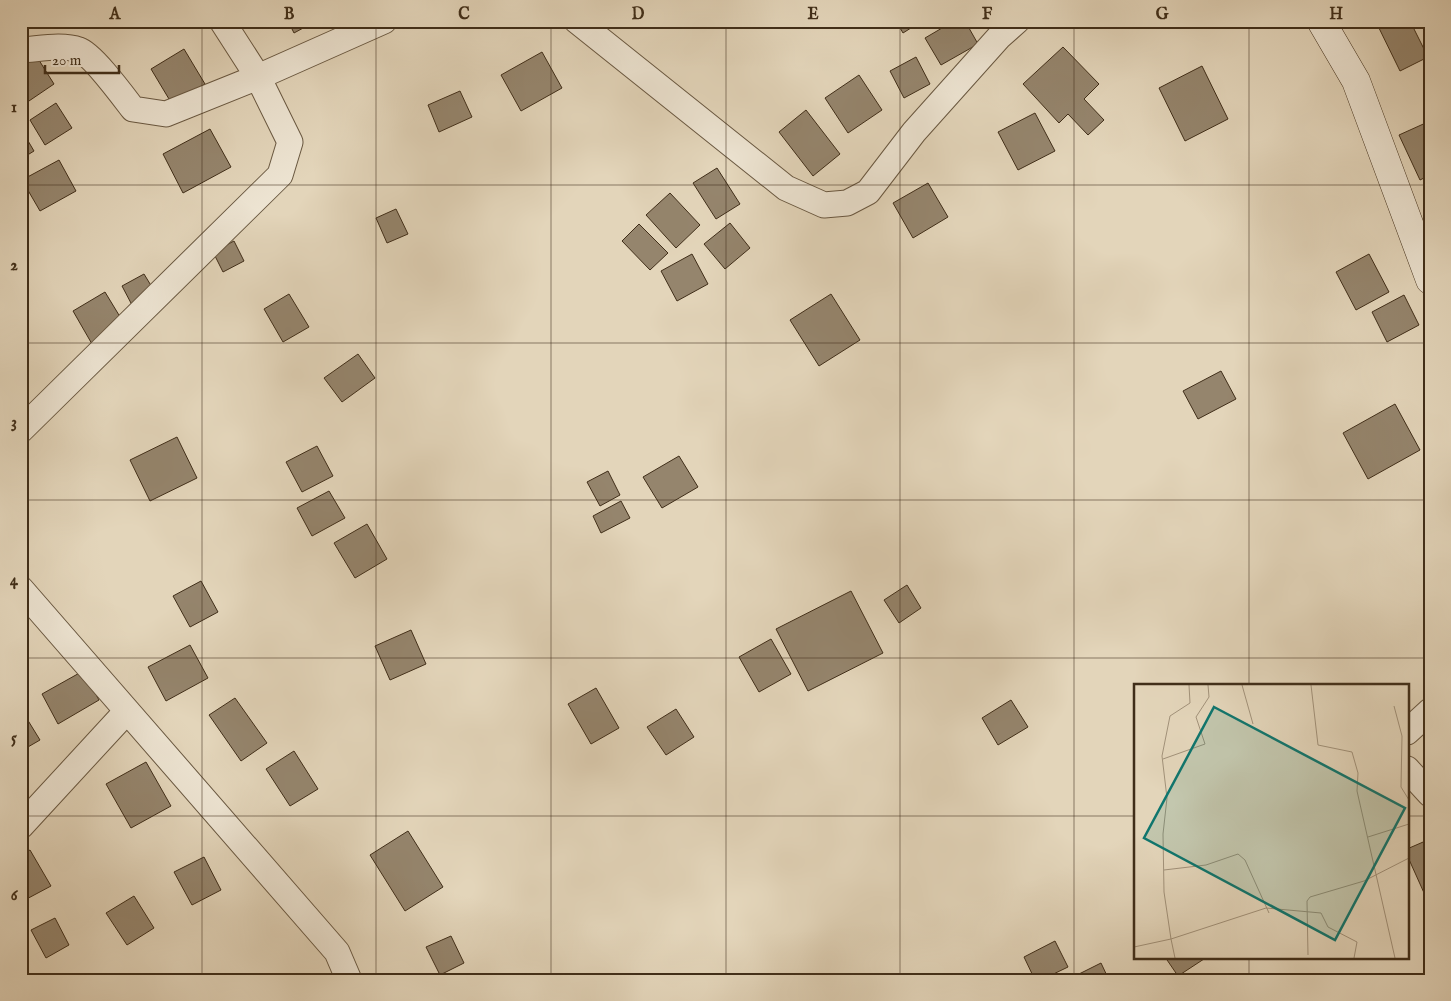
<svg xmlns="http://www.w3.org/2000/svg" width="1451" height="1001" font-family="'IM FELL English',serif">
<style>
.building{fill:#95856d;stroke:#402e19}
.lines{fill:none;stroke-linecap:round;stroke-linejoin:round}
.minor-casing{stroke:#695841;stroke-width:27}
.secondary-casing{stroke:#402e19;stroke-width:29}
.minor{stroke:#ede4d2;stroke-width:25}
.secondary{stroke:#ede4d2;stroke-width:28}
.grid{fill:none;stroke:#402e19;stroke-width:1;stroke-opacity:0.55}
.inset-road{fill:none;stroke:#a2927a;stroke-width:1}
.view{fill:#0f766e;fill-opacity:0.15;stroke:#0f766e;stroke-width:2.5}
.inset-edge{fill:none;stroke:#402e19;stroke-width:2.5}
.neatline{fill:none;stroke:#402e19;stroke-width:2}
.grid-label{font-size:16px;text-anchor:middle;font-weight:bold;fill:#402e19}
</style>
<rect width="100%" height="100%" fill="#e3d5ba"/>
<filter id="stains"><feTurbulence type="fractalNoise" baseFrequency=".004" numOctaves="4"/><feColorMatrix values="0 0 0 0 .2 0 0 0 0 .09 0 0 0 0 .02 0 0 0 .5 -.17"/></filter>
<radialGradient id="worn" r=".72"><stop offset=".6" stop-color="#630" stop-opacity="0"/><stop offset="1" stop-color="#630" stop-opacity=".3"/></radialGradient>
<path class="building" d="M288,21h28l-22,12z
M896,21h26l-19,12z
M954,21h11l13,23 -37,21 -16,-27z
M1382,21h28l18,36 -28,14 -23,-47z
M1063,47l36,37 -15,15 20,21 -16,15 -20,-21 -9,9 -36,-39z
M184,49l21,35 -33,20 -21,-35z
M542,52l20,36 -41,23 -20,-36z
M37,57l17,27 -28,19 -5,-6v-30z
M916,57l14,27 -26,14 -14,-27z
M1202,66l26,53 -43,22 -26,-53z
M859,75l23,35 -34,23 -23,-35z
M460,91l12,26 -33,15 -11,-27z
M56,103l16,25 -27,17 -15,-25z
M806,110l34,44 -27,22 -34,-44z
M1035,113l20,38 -37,19 -20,-38z
M1430,121v54l-10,5 -21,-45z
M21,129l13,22 -13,8z
M210,129l21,38 -48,26 -20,-39z
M59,160l17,31 -36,20 -18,-31z
M717,168l23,36 -24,15 -23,-36z
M928,183l20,34 -35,21 -20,-35z
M670,193l30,32 -24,23 -30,-33z
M396,209l12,25 -21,9 -11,-25z
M730,223l20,25 -25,21 -21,-25z
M639,224l29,29 -18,17 -28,-29z
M234,241l10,20 -21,11 -10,-20z
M692,254l16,30 -31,17 -16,-30z
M1369,254l20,38 -33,18 -20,-38z
M144,274l11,18 -23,13 -10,-19z
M105,292l20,33 -33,19 -19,-33z
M289,294l20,33 -26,15 -19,-33z
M831,294l29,46 -41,26 -29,-46z
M1404,295l15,30 -32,17 -15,-30z
M358,354l17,24 -33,24 -18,-24z
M1221,371l15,28 -38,20 -15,-28z
M1395,404l25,46 -52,29 -25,-46z
M177,437l20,41 -47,23 -20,-41z
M317,446l16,30 -31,16 -16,-30z
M679,456l19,31 -36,21 -19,-31z
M608,471l12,24 -20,11 -13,-24z
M329,491l16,27 -33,18 -15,-28z
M621,501l9,17 -29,15 -8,-17z
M367,524l20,35 -32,19 -21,-35z
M201,581l17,31 -28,15 -17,-31z
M907,585l14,23 -22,15 -15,-23z
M851,591l32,62 -75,38 -32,-62z
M411,630l15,34 -36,16 -15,-34z
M771,639l20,35 -32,18 -20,-35z
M190,645l18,33 -42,23 -18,-34z
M83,671l16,29 -41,24 -16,-30z
M596,688l23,40 -28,16 -23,-40z
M235,698l32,45 -26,18 -32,-46z
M1011,700l17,27 -30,18 -16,-27z
M676,709l18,28 -28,18 -19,-28z
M24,714l16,26 -19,11v-36z
M294,751l24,38 -28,17 -24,-37z
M146,762l25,44 -40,22 -25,-44z
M408,831l35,56 -38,24 -35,-56z
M1430,839v65h-1l-22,-49v-6z
M30,850l21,36 -30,16v-47z
M204,857l17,33 -29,15 -18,-33z
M134,896l20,32 -27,17 -21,-32z
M55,918l14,27 -23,13 -15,-28z
M451,936l13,27 -24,12 -14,-28z
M1055,941l13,26 -27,13h-6l-11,-23z
M1165,957h42l-29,19z
M1101,963l8,17h-39l-1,-1z"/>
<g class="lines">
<defs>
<path id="minor" d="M577,21l209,167 38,17 23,-2 21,-11 46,-60 85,-95 18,-16
M21,50c18,-1 41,-6 58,0 13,4 44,46 54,59l33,5 92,-37 126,-56
M21,430l259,-255 10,-33 -32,-65 -36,-56
M21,589l316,363 12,28
M1407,732l23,-21
M1407,769l23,25
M21,826l106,-115"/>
<path id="secondary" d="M1321,21l35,60 74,199"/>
</defs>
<use href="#minor" class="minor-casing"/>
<use href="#secondary" class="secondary-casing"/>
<use href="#minor" class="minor"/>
<use href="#secondary" class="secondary"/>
</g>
<path class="grid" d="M202,21v959M376,21v959M551,21v959M726,21v959M900,21v959M1074,21v959M1249,21v664M21,185h1409M21,343h1409M21,500h1409M21,658h1409M21,816h1114M1407,816h23M1249,957v23"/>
<g transform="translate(1134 684)">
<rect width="275" height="275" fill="#e3d5ba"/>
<path class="inset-road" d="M108,1l11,39M177,1l7,60 34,7 6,21 -1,18 38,167M260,22l8,30 -1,51 8,13M29,75l42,-15 -9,-27 13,-20 -1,-12M234,153l41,-13M30,186l42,-5 32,-11 7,6 24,53M0,263l37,-8 -7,-47 -1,-58 4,-36 -5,-42 8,-40 20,-13 -1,-18M174,271l-1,-54 3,-4 54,-16 45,-23M41,274l-4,-19 95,-31 55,5 7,14 29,15 -3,16"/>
<path class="view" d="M80,23l191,101 -70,132 -191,-102z"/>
<rect width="275" height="275" class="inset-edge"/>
</g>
<rect width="1451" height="1001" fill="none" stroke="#e3d5ba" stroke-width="55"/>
<path d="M45 65v8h74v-8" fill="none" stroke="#402e19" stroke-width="2.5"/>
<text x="52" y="65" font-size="15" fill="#402e19" stroke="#ede4d2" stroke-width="4" paint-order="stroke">20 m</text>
<rect x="28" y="28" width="1396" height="946" class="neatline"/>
<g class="grid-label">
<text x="115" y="19">A</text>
<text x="289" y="19">B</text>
<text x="464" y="19">C</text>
<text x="638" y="19">D</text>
<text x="813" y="19">E</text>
<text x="987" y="19">F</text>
<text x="1162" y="19">G</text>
<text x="1336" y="19">H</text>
<text x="14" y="112">1</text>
<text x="14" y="270">2</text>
<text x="14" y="427">3</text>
<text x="14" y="585">4</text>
<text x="14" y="743">5</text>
<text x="14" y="900">6</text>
</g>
<rect width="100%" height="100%" filter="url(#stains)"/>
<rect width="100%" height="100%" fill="url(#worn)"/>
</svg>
